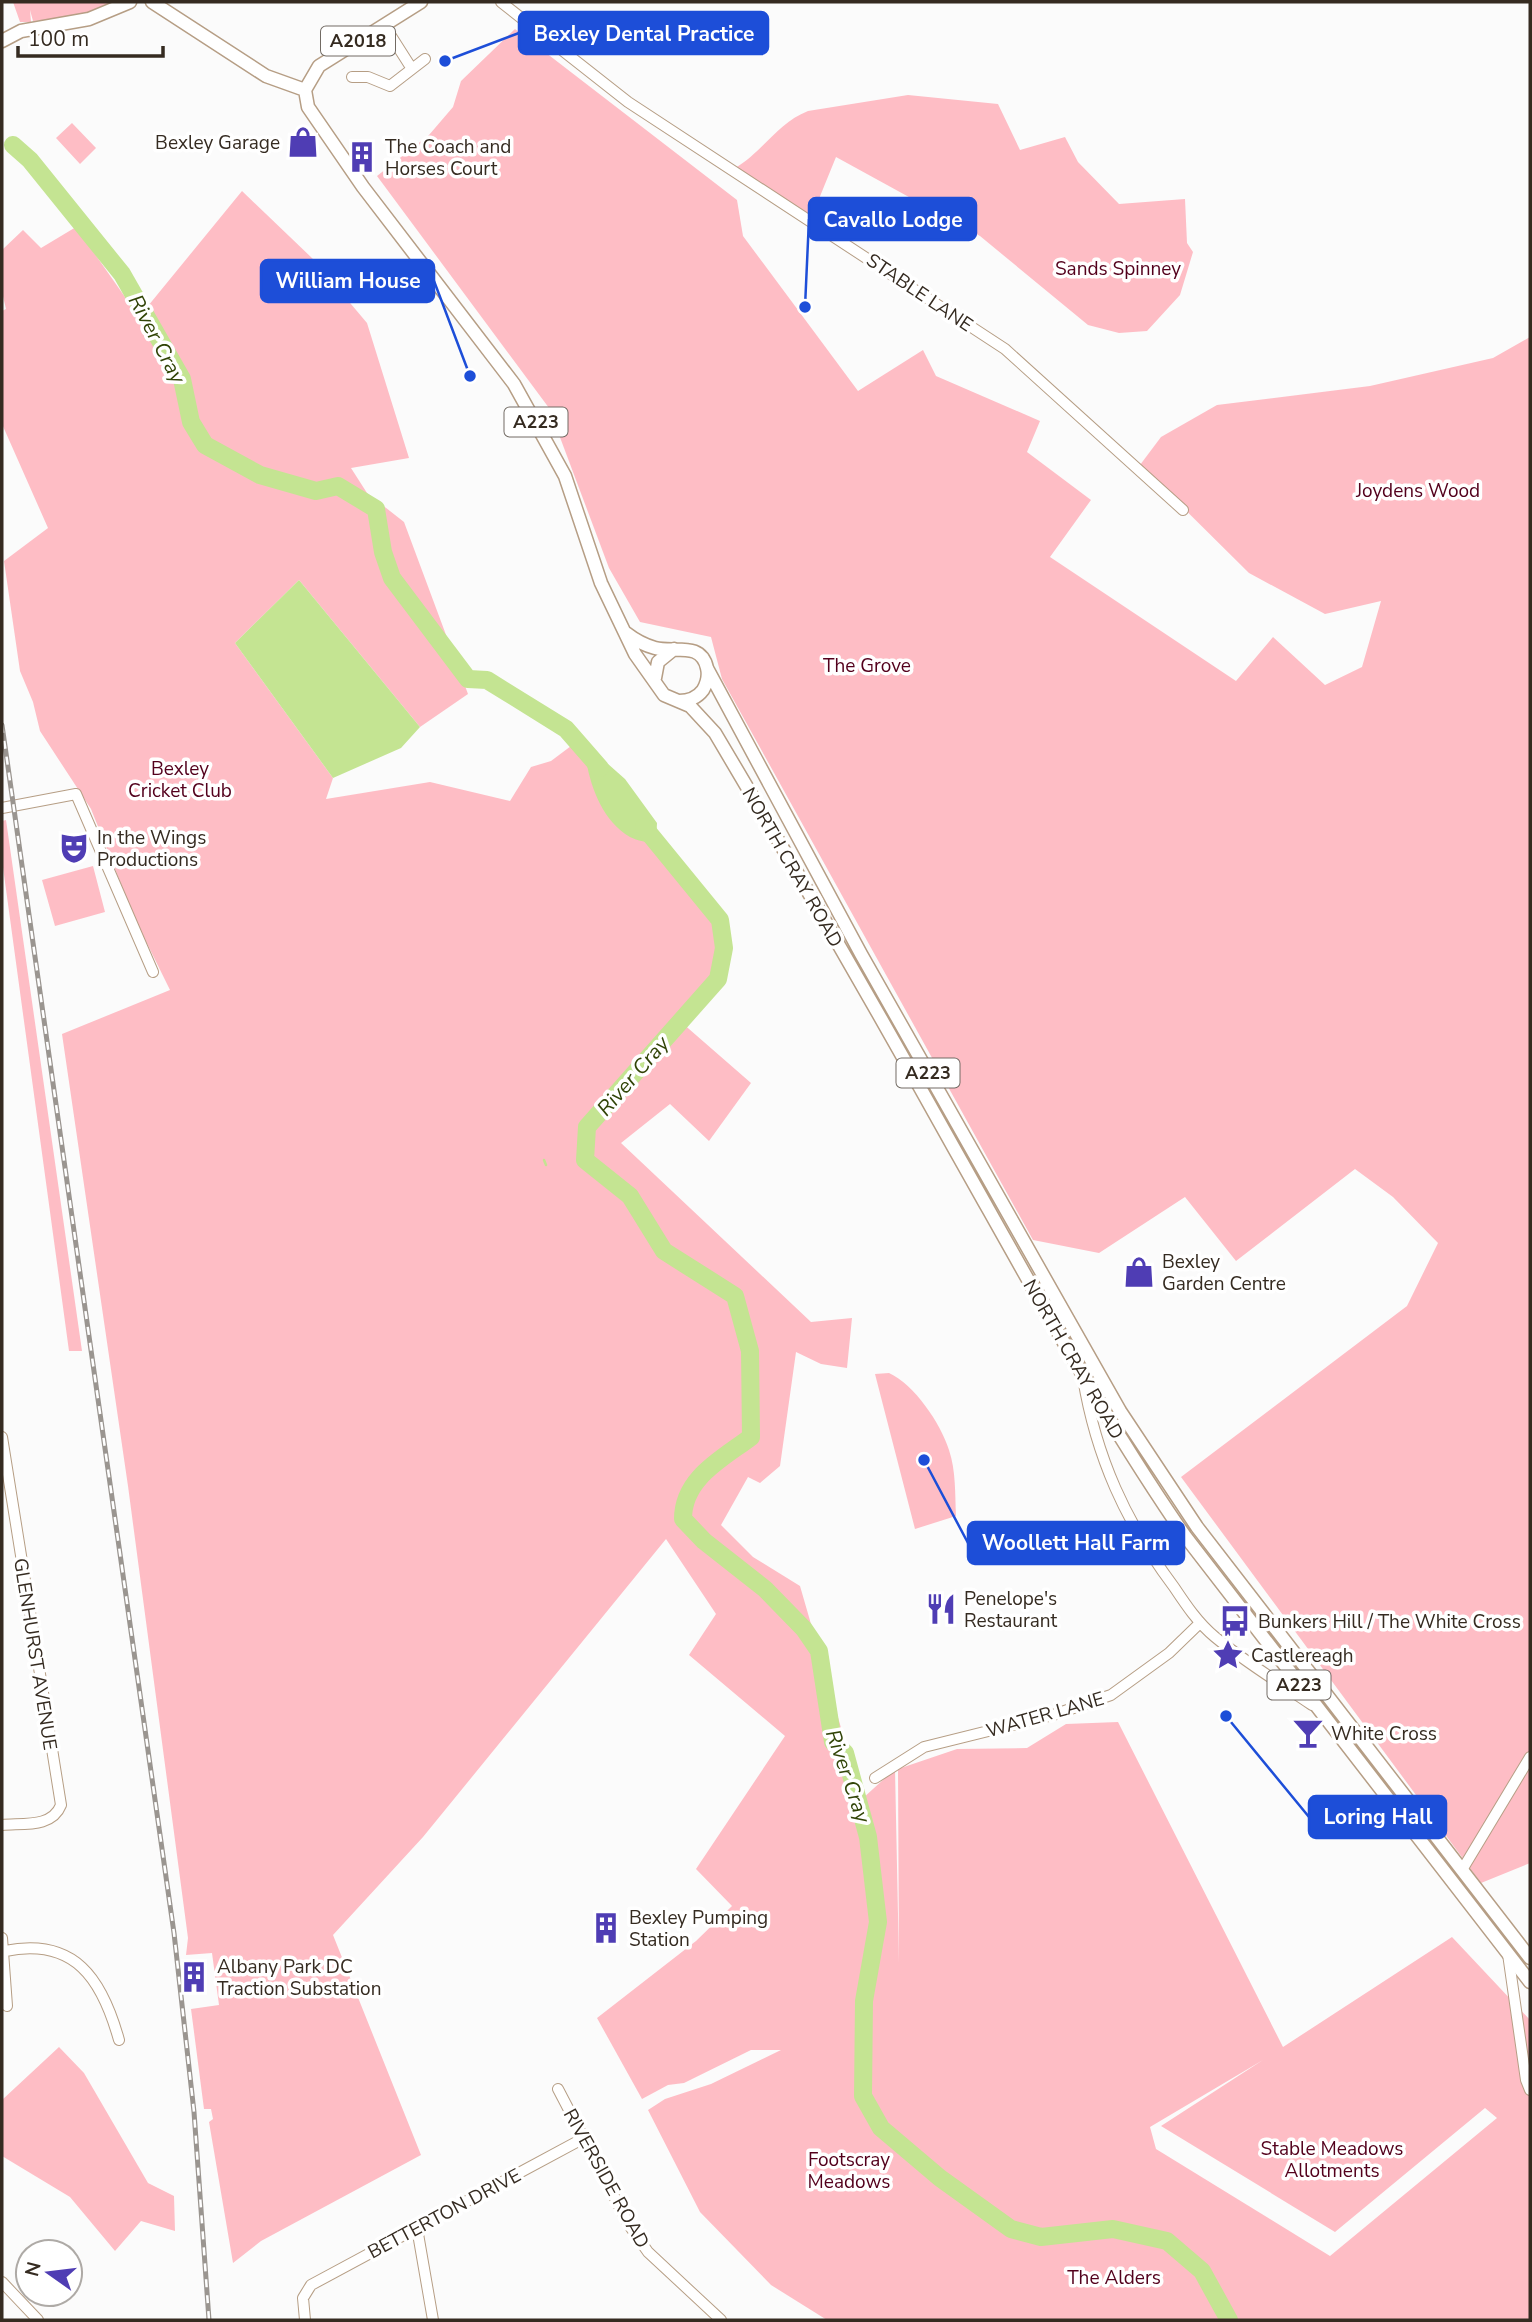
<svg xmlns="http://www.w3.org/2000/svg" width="1532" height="2322" font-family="'Nunito Sans',sans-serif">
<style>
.green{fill:#febdc5;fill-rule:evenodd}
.water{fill:#c4e492}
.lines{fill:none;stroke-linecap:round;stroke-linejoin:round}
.stream{stroke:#c4e492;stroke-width:2.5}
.river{stroke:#c4e492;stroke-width:18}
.minor-casing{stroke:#b69e85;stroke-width:12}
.major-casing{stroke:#b69e85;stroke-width:15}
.minor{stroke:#fff;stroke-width:10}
.major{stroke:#fff;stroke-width:12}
.rail-casing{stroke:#9a9590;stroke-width:5}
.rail{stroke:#fff;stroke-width:2.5;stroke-dasharray:8;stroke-linecap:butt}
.labels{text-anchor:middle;stroke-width:7;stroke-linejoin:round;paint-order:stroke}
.shield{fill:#fff;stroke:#726b64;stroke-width:2}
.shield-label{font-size:18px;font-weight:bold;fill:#352b21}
.poi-label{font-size:19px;fill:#352b21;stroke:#fff;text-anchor:start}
.park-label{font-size:19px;fill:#53001c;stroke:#fff}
.street-label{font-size:19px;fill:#352b21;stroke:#fff}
.water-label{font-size:21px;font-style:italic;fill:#314407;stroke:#fff}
.leader{fill:none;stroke:#1d4ed8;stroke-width:2.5}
.callout-dot{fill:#1d4ed8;stroke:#fff;stroke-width:2.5}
.callout{fill:#1d4ed8;stroke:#1d4ed8;stroke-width:2.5}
.callout-label{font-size:21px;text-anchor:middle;font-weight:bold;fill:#fff}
</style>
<rect width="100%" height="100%" fill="#fbfbfb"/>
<path class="green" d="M13,2h96c-10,13 -59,18 -76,19l-3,-11 1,12h-11z
M515,29l222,171 6,36 115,155 65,-41 13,26 104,45 -13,31 64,48 -41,57 186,124 37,-44 52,48 37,-18 19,-66 -56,13 -76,-41 -109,-108 21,-28 56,-32 153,-19 123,-28 37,-21v1526l-49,20 -300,-406 226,-171 31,-63 -45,-46 -38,-28 -119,92 -51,-64 -86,56 -66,-13 -311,-561 -11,-42 -71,-15 -31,-54 -60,-160 -172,-232 52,-41 24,-28 8,-26z
M908,95l90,9 22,46 45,-13 13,25 41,42 66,-5 2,44 6,9 -13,43 -33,36 -28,2 -31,-8 -108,-89 -144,-79 -24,59 -77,-48c28,-16 42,-45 73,-57z
M72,123l24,25 -16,16 -24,-26z
M242,191l71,68 54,64 42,135 -58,10 16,25 37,29 64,172 -48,33 -121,-147 -64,63 98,135 -7,21 104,-17 80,19 21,-34 20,-6 28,-21 77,104 64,76 4,28 -6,31 -37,43 70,61 -42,58 -39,-37 -49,39 190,179 41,-4 -5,50 -26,-4 -25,-12 -16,114 -20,17 -12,-6 -27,48 32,32 47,29 59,204 -10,-5 2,24 44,-40 4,194 -1,-194 59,-20 70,-1 39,-24 52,-2 165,325 169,-110 78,83v300h-703l-56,-35 -71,-73 -52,-102 17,-11 46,-15 70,-34h-30l-67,33 -16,2 -26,14 -45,-81 99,-77 36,-35 -36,-37 89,-133 -96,-81 27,-41 -50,-75 -243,298 -90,98 88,220 -160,86 -28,22 -24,-141 4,-3 -2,-10h-7l-13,-100 28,-4 -7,-52 -26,2 2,-17 -60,-452 -66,-452 108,-44 -35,-71 -44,-110 -51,-78 -7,-29 -13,-31 -16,-110 44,-33 -46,-104v-113l4,-2 -4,-17v-42l21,-20 18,18 35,-21 63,90zM1263,2060l-102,66 174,106 150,-124 12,10 -167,138 -174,-107 -6,-22z
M6,820l76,531h-13l-67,-491v-39z
M93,866l12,46 -50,14 -13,-46z
M889,1373c25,11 52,51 60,77 7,21 6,44 7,66l-41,13 -40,-155z
M59,2047l25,26 64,110 26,13 1,35 -34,-10 -26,30 -45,-54 -68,-41v-56z"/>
<path class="water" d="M299,580l121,147 -19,21 -68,30 -98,-135z
M590,748l35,31 32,44 -1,21c-8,-2 -19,-3 -26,-7 -29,-17 -41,-54 -45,-84z"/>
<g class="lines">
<path class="stream" d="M544,1160l2,5"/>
<path class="river" d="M13,145l17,15 92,114 60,105 9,43 14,23 55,30 56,16 22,-5 38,23 7,43 9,26 76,101 19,1 79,49 34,39
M644,827l76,93 4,28 -6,31 -131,148 -2,33 45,36 34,55 71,45 15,55 1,86c-29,22 -68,41 -68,82l21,22 61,48 39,40 15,22 14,91 12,11 23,84 10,85 -14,79 -1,95 18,32 59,50 71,51 30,8 72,-8 54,12 35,30 27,49"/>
<defs>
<path id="minor" d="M501,2l127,100 377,247 178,161
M412,69l13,-10
M352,77h16l22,9 22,-17 -28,-44
M2,808l74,-14 77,178
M1083,1378c13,79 43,145 91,209 12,18 24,36 41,50 30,25 65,46 97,68
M2,1437l59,368c-9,23 -38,18 -59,20
M875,1778l49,-31 129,-32 58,-20 58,-42 31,-30
M1462,1870l68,-113
M2,1938l5,68
M5,1951c70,-14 97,28 114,89
M1508,1954l18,126 4,10
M558,2089l71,136 19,27 73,68
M417,2228l16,92
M2,2282l36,38
M305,2320l-2,-22 8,-13 273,-147"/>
<path id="major" d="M152,2l114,74 39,14
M2,41l19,-10 68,-12 41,-17
M305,90l3,17 55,80 151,197 51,92 36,107 34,71 29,41 26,11 25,27c82,138 162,277 240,417 74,131 145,263 230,386l345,446
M305,90l14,-24 102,-64
M626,633c9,7 18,12 29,15 19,5 46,-7 52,20 2,8 0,15 -4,22 -6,8 -15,11 -24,11
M708,670l153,284 259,457 77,116 333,431
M655,678l3,-16 16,-13"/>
</defs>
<use href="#minor" class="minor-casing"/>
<use href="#major" class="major-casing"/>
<use href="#minor" class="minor"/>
<use href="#major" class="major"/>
<defs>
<path id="rail" d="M2,725l172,1208 20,179 15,208"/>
</defs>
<use href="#rail" class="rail-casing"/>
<use href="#rail" class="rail"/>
</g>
<defs>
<symbol id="shop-bare" viewBox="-9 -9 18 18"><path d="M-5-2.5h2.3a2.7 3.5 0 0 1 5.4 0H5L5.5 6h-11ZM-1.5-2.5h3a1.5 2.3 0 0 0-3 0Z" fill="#4f3db4" stroke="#fff" stroke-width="2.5" paint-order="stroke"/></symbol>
<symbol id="building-bare" viewBox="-9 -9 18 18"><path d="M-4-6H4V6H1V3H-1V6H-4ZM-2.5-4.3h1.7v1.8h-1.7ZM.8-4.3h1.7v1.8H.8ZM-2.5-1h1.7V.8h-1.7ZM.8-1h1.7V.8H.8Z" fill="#4f3db4" stroke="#fff" stroke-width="2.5" paint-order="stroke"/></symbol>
<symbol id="theatre-bare" viewBox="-9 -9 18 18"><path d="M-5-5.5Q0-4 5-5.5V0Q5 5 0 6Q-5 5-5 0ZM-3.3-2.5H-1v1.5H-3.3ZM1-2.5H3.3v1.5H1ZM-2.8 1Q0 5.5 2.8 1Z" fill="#4f3db4" stroke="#fff" stroke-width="2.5" paint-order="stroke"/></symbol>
<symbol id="restaurant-bare" viewBox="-9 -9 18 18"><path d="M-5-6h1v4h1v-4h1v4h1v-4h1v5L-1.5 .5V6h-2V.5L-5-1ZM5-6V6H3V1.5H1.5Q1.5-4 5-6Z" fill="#4f3db4" stroke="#fff" stroke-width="2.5" paint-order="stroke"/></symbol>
<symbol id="bus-bare" viewBox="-9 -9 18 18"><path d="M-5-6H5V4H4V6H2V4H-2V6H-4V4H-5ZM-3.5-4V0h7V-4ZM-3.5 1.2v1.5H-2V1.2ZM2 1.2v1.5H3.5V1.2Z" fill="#4f3db4" stroke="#fff" stroke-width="2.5" paint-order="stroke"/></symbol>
<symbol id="sight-bare" viewBox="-9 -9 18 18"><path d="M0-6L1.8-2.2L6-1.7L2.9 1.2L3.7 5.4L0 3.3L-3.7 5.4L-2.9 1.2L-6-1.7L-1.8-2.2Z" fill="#4f3db4" stroke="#fff" stroke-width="2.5" paint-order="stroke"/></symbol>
<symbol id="bar-bare" viewBox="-9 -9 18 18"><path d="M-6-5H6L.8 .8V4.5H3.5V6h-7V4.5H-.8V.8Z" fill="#4f3db4" stroke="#fff" stroke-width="2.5" paint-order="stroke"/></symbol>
</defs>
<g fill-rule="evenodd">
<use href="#shop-bare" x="281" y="120" width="44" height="44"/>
<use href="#building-bare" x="340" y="135" width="44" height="44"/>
<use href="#theatre-bare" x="52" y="826" width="44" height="44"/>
<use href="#shop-bare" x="1117" y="1250" width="44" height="44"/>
<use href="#restaurant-bare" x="919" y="1587" width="44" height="44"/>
<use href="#bus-bare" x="1213" y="1599" width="44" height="44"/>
<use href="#sight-bare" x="1206" y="1633" width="44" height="44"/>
<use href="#bar-bare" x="1286" y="1711" width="44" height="44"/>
<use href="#building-bare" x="584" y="1906" width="44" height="44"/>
<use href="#building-bare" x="172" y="1955" width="44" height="44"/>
</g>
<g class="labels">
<g class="shield">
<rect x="321" y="26.5" width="74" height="29" rx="5"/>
<rect x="504.5" y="407.5" width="63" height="29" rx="5"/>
<rect x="896.5" y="1058.5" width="63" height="29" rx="5"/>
<rect x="1267.5" y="1670.5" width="63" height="29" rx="5"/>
</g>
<g class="shield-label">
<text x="358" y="47">A2018</text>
<text x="536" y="428">A223</text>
<text x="928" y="1079">A223</text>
<text x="1299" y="1691">A223</text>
</g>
<g class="poi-label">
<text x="280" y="149" text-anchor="end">Bexley Garage</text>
<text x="385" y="153">The Coach and<tspan x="385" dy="22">Horses Court</tspan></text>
<text x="97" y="844">In the Wings<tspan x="97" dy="22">Productions</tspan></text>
<text x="1162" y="1268">Bexley<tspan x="1162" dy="22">Garden Centre</tspan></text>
<text x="964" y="1605">Penelope's<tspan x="964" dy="22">Restaurant</tspan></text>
<text x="1258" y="1628">Bunkers Hill / The White Cross</text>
<text x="1251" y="1662">Castlereagh</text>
<text x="1331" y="1740">White Cross</text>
<text x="629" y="1924">Bexley Pumping<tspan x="629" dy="22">Station</tspan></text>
<text x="217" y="1973">Albany Park DC<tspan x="217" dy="22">Traction Substation</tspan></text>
</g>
<g class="park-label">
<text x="1118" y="275">Sands Spinney</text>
<text x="1418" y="497">Joydens Wood</text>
<text x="867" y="672">The Grove</text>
<text x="180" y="775">Bexley<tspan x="180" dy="22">Cricket Club</tspan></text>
<text x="1332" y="2155">Stable Meadows<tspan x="1332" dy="22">Allotments</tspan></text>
<text x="849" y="2166">Footscray<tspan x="849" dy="22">Meadows</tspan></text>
<text x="1114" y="2284">The Alders</text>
</g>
<g class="street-label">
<text transform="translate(920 292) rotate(34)" y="7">STABLE LANE</text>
<text transform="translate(793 867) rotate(60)" y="7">NORTH CRAY ROAD</text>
<text transform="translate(1074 1359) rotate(60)" y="7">NORTH CRAY ROAD</text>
<text transform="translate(36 1654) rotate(81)" y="7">GLENHURST AVENUE</text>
<text transform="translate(1045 1714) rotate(-16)" y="7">WATER LANE</text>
<text transform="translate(607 2178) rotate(61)" y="7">RIVERSIDE ROAD</text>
<text transform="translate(444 2213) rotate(-28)" y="7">BETTERTON DRIVE</text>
</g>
<g class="water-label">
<text transform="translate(157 339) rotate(62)" y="7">River Cray</text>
<text transform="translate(633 1076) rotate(-49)" y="7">River Cray</text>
<text transform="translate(848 1776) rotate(71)" y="7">River Cray</text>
</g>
</g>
<path class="leader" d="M445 61L519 33M805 307L809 219M470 376L434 281M924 1460L968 1543M1226 1716L1309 1817"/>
<g class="callout-dot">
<circle cx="445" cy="61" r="7"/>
<circle cx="805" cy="307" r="7"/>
<circle cx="470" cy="376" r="7"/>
<circle cx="924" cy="1460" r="7"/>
<circle cx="1226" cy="1716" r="7"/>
</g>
<g class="callout">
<rect x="519" y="12" width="249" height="42" rx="7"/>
<rect x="809" y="198" width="167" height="42" rx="7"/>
<rect x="261" y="260" width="173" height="42" rx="7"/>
<rect x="968" y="1522" width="216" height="42" rx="7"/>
<rect x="1309" y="1796" width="137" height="42" rx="7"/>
</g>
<g class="callout-label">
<text x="644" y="41">Bexley Dental Practice</text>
<text x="893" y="227">Cavallo Lodge</text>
<text x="348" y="288">William House</text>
<text x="1076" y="1550">Woollett Hall Farm</text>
<text x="1378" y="1824">Loring Hall</text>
</g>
<rect width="1532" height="2322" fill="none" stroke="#352b21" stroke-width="7"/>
<g transform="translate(49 2273) rotate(284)"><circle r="33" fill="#ffffff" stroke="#aeaaa6" stroke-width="2"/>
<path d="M0-5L12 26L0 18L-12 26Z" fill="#4f3db4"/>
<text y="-10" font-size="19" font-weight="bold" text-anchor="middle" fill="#352b21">N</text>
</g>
<path d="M18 46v10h145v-10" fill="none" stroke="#352b21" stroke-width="3.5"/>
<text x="28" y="46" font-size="21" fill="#352b21" stroke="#ffffff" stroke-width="5" paint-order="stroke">100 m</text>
</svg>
